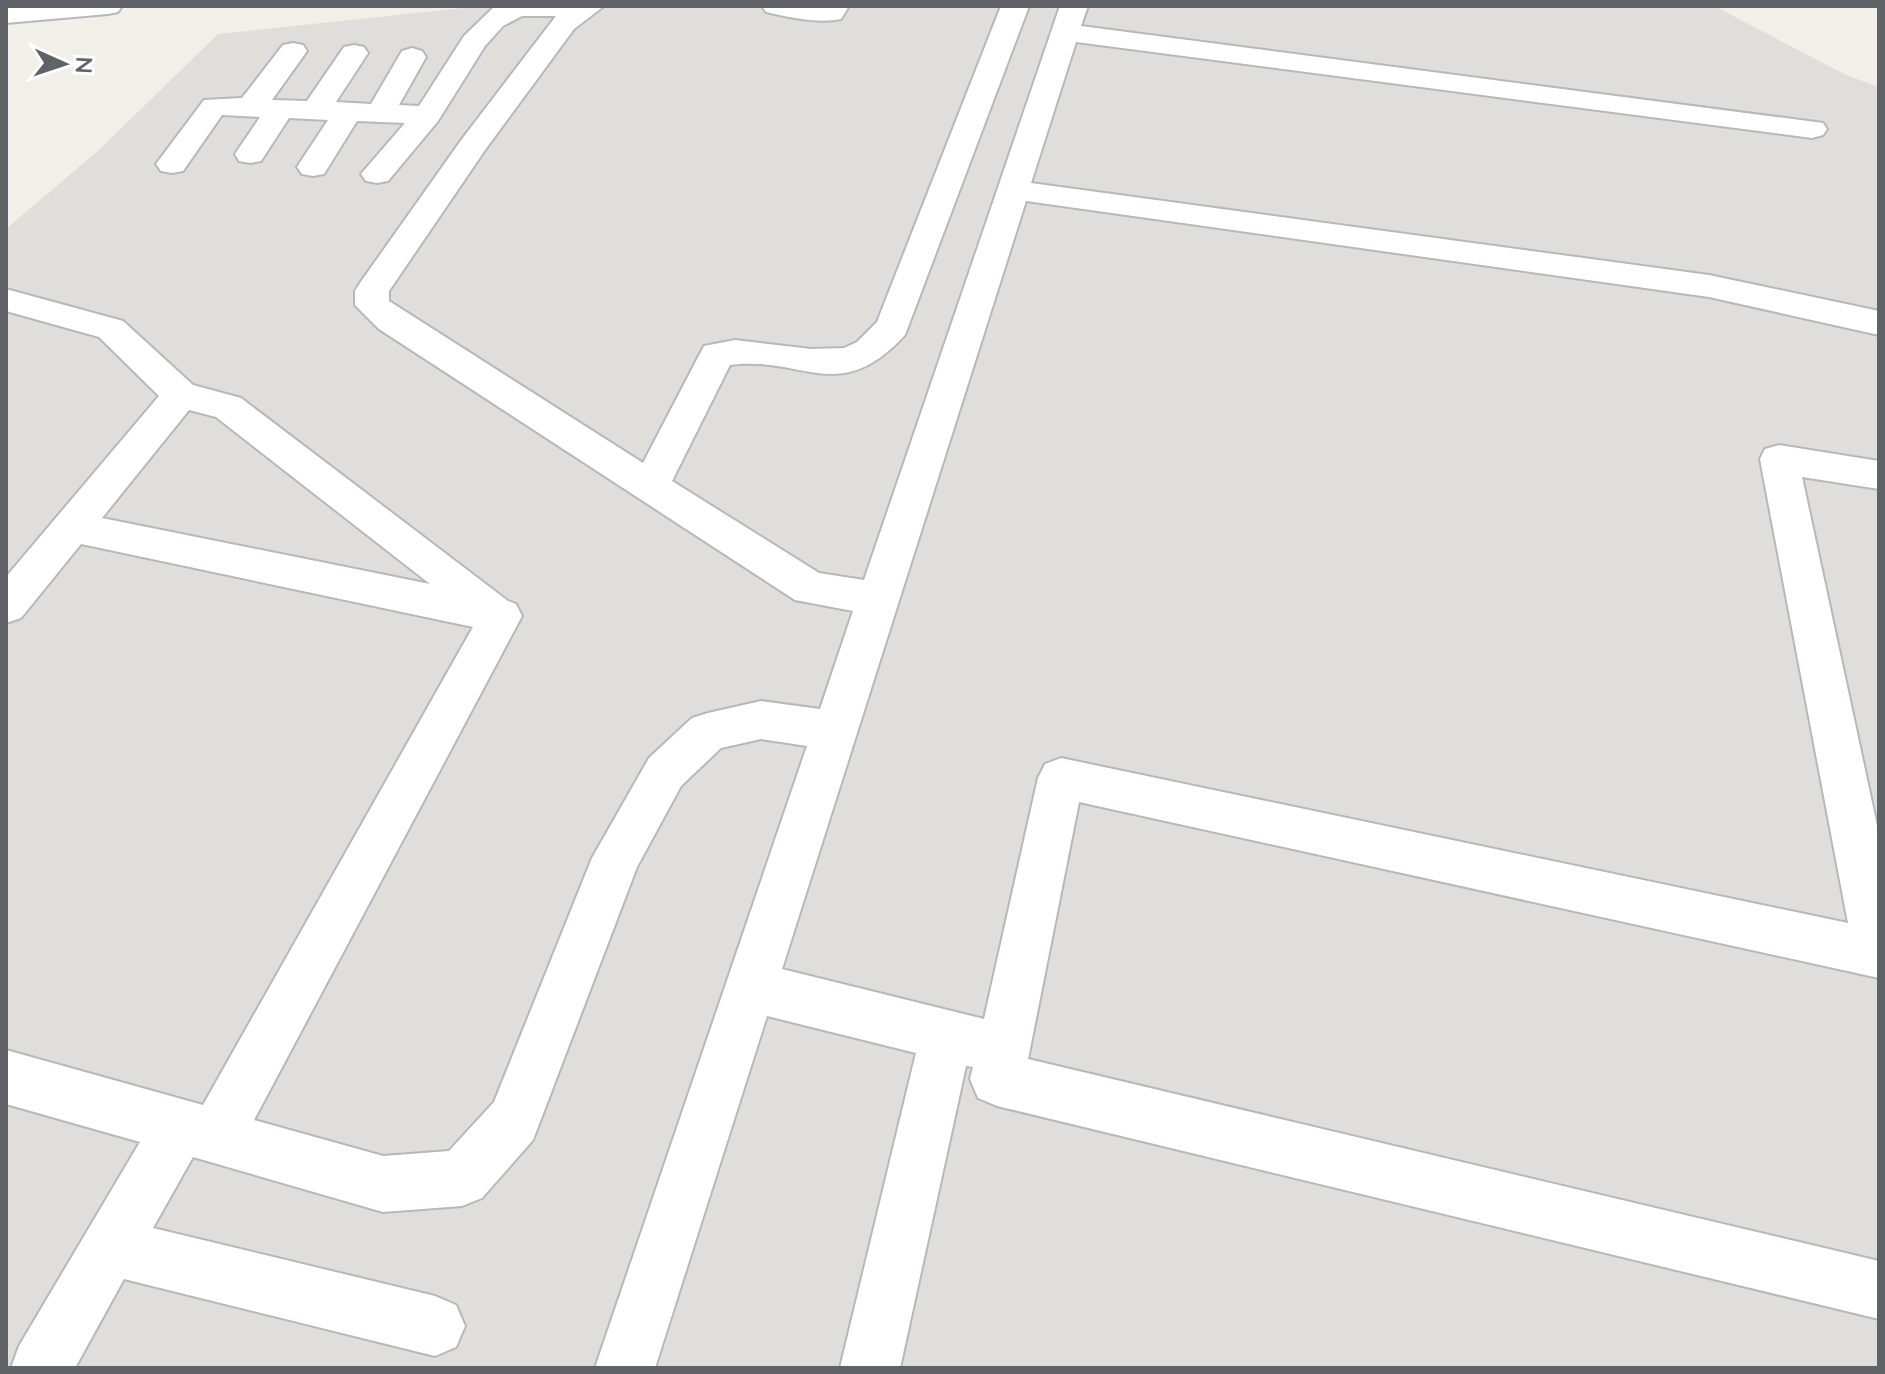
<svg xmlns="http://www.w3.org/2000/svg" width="1885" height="1374" font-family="Lato,sans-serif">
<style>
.industrial{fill:#e0deda}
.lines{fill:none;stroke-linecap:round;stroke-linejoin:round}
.minor-casing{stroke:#b5b8bc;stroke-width:4}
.minor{fill:#fff;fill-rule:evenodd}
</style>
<rect width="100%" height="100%" fill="#f1efe8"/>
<path class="industrial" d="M482,6h1232l132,69 33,12v1281h-1873v-1139l95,-81 117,-114z"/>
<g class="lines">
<defs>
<path id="minor" d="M122,6l-4,6 -10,2 -102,9v-16z
M604,6l-30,23 -89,121 -96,141v10l254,162 61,-117 31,-6 76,9 33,-1 13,-6 20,-20 124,-316h28l-124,329c-66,72 -101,20 -175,30l-58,116 147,92 45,7 196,-574h28l-7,20 742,97 4,6 -4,6 -11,3 -736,-96 -45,141 678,92 170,36v24l-170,-38 -683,-96 -244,768 202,50 54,-241 7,-14 16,-6 787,165 -88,-464 5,-10 14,-4 100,16v28l-77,-12 77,358v143l-800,-176 -51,257 851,202v58l-882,-213 -19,-8 -8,-19 3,-12 -7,-1 -66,302h-60l76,-315 -149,-37 -112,352h-60l212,-622 -46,-7 -40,9 -40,38 -44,81 -104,273 -51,58 -20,8 -79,6 -190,-55 -40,71 282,68 21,9 9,21 -9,21 -21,9 -311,-77 -49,89h-64l8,-22 121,-204 -134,-38v-54l197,55 270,-478 -392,-83 -60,74 -15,5v-46l153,-181 -60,-59 -93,-26v-22l117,32 70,64 48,13 267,203 8,3 6,12 -268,504 129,36 66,-5 45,-49 98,-244 57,-100 43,-40 16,-5 53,-12 59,8 33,-98 -58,-11 -416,-271 -24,-24v-14l5,-8 102,-144 94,-123h-34l-19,10 -18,20 -47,75 -50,60 -11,2 -11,-2 -5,-7 44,-51 -48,-2 -33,53 -11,2 -11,-2 -5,-7 31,-47 -39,-2 -28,43 -11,2 -11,-2 -4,-7 25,-37 -38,-2 -39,56 -11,2 -11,-2 -5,-7 48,-64 38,-2 41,-53 10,-2 10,2 4,6 -35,49 35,1 37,-54 10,-2 10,2 4,6 -32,49 35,2 31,-53 10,-3 10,3 4,6 -27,48 20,1 45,-70 30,-29zM189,410l27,7 214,167 -328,-66z
M762,6h87l-8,13c-22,5 -53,-2 -75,-7z"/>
</defs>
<use href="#minor" class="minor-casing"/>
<use href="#minor" class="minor"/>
</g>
<rect width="1885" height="1374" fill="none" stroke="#5f6368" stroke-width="16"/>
<g transform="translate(64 64) rotate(93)" stroke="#ffffff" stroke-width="6" paint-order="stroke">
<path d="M0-6L14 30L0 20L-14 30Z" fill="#5f6368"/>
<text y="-12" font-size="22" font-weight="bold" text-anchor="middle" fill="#5f6368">N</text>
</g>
</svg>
